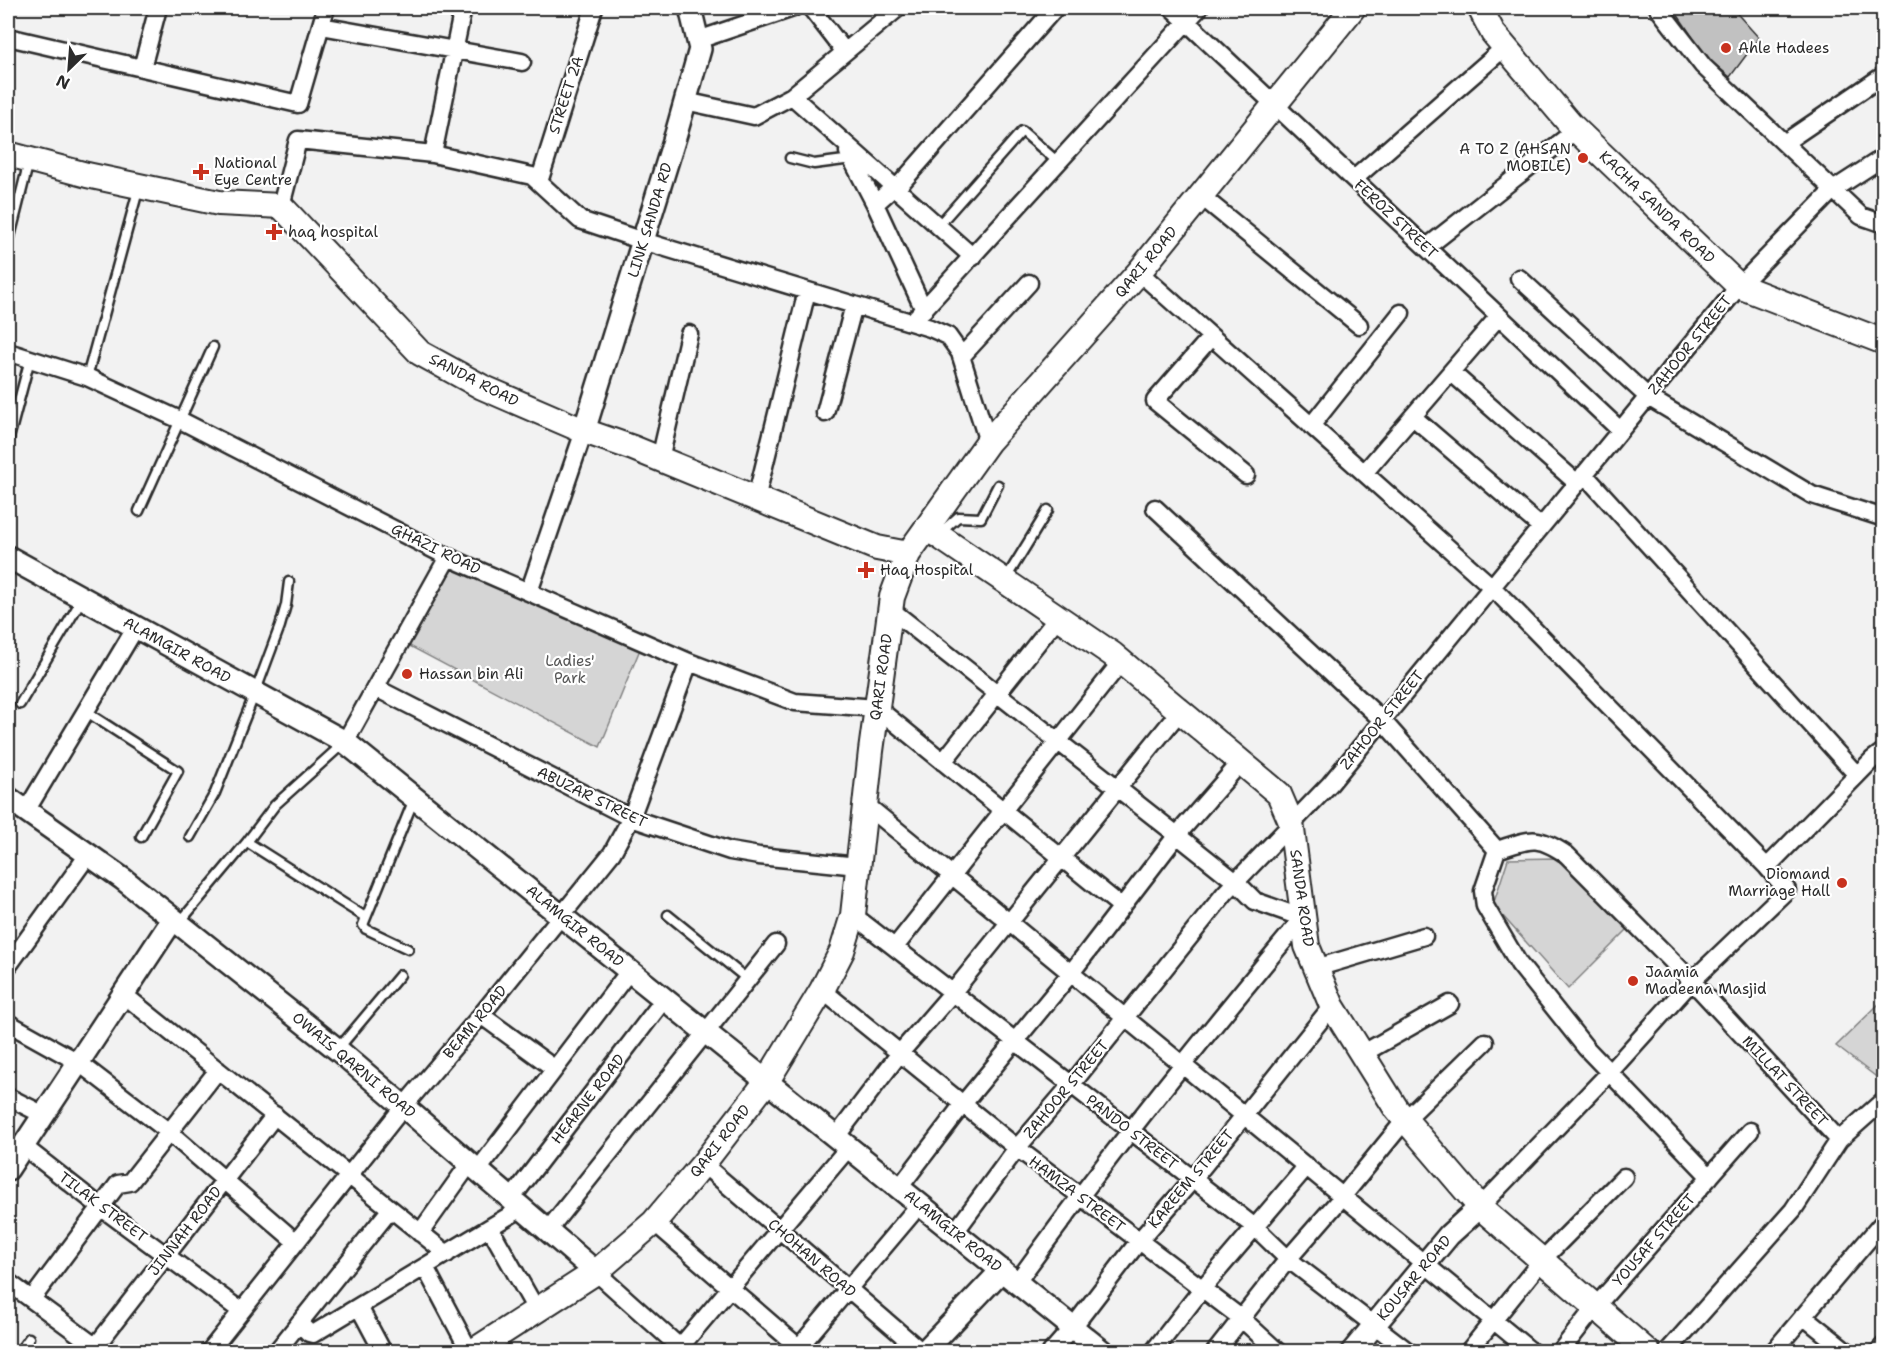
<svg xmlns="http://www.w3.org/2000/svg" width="1891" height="1359" font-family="'Shantell Sans',sans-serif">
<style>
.green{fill:#d5d5d5;stroke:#808080;stroke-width:1.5}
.building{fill:#c1c1c1;stroke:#2b2b2b;stroke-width:1.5}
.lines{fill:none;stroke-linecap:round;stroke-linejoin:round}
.service-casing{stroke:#2b2b2b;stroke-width:13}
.minor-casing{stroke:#2b2b2b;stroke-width:21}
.tertiary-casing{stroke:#2b2b2b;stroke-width:26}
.secondary-casing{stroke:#2b2b2b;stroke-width:28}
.service{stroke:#fff;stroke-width:8}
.minor{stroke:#fff;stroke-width:16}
.tertiary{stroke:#fff;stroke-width:21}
.secondary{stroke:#fff;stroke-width:24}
.poi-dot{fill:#c8321e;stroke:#fff;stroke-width:2}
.labels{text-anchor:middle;stroke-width:4.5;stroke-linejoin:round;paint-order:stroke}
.poi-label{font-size:15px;fill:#2b2b2b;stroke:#fff;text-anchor:start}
.street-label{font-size:15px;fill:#2b2b2b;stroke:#fff}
.park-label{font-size:15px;fill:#565656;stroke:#fff}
</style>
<rect width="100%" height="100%" fill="#f2f2f2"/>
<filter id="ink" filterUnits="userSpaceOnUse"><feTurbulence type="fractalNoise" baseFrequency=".0167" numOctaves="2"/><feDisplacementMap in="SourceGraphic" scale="12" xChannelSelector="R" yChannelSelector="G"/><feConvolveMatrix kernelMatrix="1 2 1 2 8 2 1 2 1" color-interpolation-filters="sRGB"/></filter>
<g filter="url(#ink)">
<path class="green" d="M448,557l195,85 -43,105 -198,-105z
M1556,858l72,71 -60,60 -75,-84 15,-46z
M1883,1000v82l-47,-36z"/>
<path class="building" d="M1673,8h59l27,30 -29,39 -24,-20z"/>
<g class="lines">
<defs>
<path id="service" d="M790,158l24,6 38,-5
M938,226l84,-95 37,32
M8,245l21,-84
M87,377l52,-190
M8,442l22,-83
M139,511l74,-164
M940,533l18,-16 23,1 17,-33
M1005,580l43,-70
M20,704l62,-105
M85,711l93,60 -37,66
M190,837l25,-44 40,-100 25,-67 6,-21 3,-23
M247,842l118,75
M668,915l79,64
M180,922l67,-80 28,-37 70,-63
M408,949l-42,-20 -3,-4 51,-126
M338,1049l62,-74
M19,1352l10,-14"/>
<path id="minor" d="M811,8l34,44
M1172,8l448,422
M1658,8l45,58 81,77 77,73 23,8
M321,26l201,36
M8,37l290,67 28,-96
M698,40l95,-32
M142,68l16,-60
M792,96l181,161
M685,101l69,15 38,-20 106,-88
M1784,143l100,-68
M848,152l27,52
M433,154l30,-146
M1354,179l151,-132
M539,182l55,-174
M894,187l-19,17 49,106
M896,189l159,-181
M1201,196l158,129
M281,206l17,-66 135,14 99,22 48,44 63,21 287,87 18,8 12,17 28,89
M1427,247l149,-117
M1139,272l353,315 275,280
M1519,278l129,119 164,98 72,23
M912,322l287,-314
M1211,337l-56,64 91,74
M8,352l79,25 93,43 268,137 241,105 106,40 82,6 245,199
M961,357l68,-74
M1451,372l126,111
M825,413l29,-108
M1413,417l128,110
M1311,426l90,-113
M660,459l29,-125
M1364,473l135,-157
M1584,474l273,301
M756,499l51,-208
M1155,508l227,212 115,130 -14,41 2,15 34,58 67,84 124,129
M529,592l55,-161
M890,609l287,226 59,47 19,19 48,17c-99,118 -196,239 -286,364
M376,688l255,130 99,33 29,5 99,10
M345,742l103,-185
M943,762l115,-145
M865,804l667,548
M26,811l110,-184
M1497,850c34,-11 39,-16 70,5l125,126 147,159 -46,70 -126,142
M853,915l403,313 32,31 121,93
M895,947l226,-285
M8,966l80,-111
M1316,968l108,-32
M822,990l195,158 224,170 37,34
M123,994l324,260
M481,1015l74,54
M8,1023l70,39 91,70 127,110
M1362,1054l88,-50
M8,1097l36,18
M836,1137l64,-84 53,-61 227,-281
M1839,1140l45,-40
M23,1146l79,62 139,103
M703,1164l219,188
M478,1170l152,-200
M899,1188l64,-84 108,-131 106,-138 64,-73
M511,1199l154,-201
M1480,1207l129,-134 83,-92 95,-91 -20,-23 105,-107 12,-9
M654,1222l150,130
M490,1228l47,83
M548,1230l228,-286
M955,1232l62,-84 54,-63 154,-192 105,-109 409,-498 94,-96 51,-33
M420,1233l50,-70
M425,1267l45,85
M596,1272l89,80
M8,1282l95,70
M32,1299l86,-115 12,-2 88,-112
M359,1307l24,45
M1803,1316l45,36
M299,1323l10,10 4,1 209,-126
M96,1346l179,-231
M209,1352l195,-246 77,-91 131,-162 19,-35 58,-156
M276,1352l114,-142
M676,1352l173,-205
M795,1352l125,-148
M1051,1352l22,-25 66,-86 54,-62 139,-173
M1153,1352l49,-63 105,-123
M1215,1352l73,-93 55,-63 62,-76 80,-78
M1468,1352l74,-92 82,-83
M1560,1352l36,-46 154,-175
M1773,1352l111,-131
M1878,1352l6,-7"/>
<path id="tertiary" d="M584,431l92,-297 24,-85 -10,-41
M8,557l337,185 758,610
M8,798l115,81 215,171 258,222
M8,1169l165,-250
M924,1352l78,-82
M1352,1352l97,-117 31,-28"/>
<path id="secondary" d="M1480,8l13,25 77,91 169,162 145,56
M8,154l79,21 132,28 62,3 139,147 62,34 102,44 49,17 244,100 31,6
M927,528l185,126 167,140 12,28 16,124 25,60 65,104 83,97 168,145
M472,1352l124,-80 58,-50 49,-58 64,-83 55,-91 20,-39 11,-36 18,-164 21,-154 16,-43 80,-112 151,-170 214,-264"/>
</defs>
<use href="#service" class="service-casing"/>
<use href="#minor" class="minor-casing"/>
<use href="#tertiary" class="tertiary-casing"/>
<use href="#secondary" class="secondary-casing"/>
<use href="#service" class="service"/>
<use href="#minor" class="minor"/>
<use href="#tertiary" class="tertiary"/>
<use href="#secondary" class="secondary"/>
</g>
</g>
<g class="poi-dot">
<circle cx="1726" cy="48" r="6"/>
<circle cx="1583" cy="158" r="6"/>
<path d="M198 163h6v6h6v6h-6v6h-6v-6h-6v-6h6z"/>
<path d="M271 223h6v6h6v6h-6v6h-6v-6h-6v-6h6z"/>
<path d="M863 561h6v6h6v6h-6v6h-6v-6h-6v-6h6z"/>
<circle cx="407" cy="674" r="6"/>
<circle cx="1842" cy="883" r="6"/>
<circle cx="1633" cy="981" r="6"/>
</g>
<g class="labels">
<g class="poi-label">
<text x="1738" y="53">Ahle Hadees</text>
<text x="1571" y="154" text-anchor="end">A TO Z (AHSAN<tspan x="1571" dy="17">MOBILE)</tspan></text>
<text x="214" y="168">National<tspan x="214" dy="17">Eye Centre</tspan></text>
<text x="288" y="237">haq hospital</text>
<text x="880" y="575">Haq Hospital</text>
<text x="419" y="679">Hassan bin Ali</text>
<text x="1830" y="879" text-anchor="end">Diomand<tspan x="1830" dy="17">Marriage Hall</tspan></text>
<text x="1645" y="977">Jaamia<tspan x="1645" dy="17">Madeena Masjid</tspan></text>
</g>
<g class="street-label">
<text transform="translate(566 95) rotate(-72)" y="5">STREET 2A</text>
<text transform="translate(1657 207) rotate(44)" y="5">KACHA SANDA ROAD</text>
<text transform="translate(1396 219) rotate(43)" y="5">FEROZ STREET</text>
<text transform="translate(650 220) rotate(-73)" y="5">LINK SANDA RD</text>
<text transform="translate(1146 262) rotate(-50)" y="5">QARI ROAD</text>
<text transform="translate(1690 345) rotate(-51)" y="5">ZAHOOR STREET</text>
<text transform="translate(474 380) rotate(27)" y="5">SANDA ROAD</text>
<text transform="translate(436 549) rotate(26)" y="5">GHAZI ROAD</text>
<text transform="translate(177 650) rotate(29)" y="5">ALAMGIR ROAD</text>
<text transform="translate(881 677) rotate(-82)" y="5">QARI ROAD</text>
<text transform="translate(1382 720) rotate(-51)" y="5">ZAHOOR STREET</text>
<text transform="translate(592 797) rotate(26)" y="5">ABUZAR STREET</text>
<text transform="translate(1302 898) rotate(82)" y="5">SANDA ROAD</text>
<text transform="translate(575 926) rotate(39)" y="5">ALAMGIR ROAD</text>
<text transform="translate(475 1022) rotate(-50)" y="5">BEAM ROAD</text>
<text transform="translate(354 1065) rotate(40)" y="5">OWAIS QARNI ROAD</text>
<text transform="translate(1785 1081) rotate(47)" y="5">MILLAT STREET</text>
<text transform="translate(1066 1089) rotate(-50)" y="5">ZAHOOR STREET</text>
<text transform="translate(588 1099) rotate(-52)" y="5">HEARNE ROAD</text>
<text transform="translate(1132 1132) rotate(38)" y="5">PANDO STREET</text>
<text transform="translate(720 1141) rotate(-52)" y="5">QARI ROAD</text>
<text transform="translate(1191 1179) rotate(-50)" y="5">KAREEM STREET</text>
<text transform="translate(1077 1194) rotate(37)" y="5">HAMZA STREET</text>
<text transform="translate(103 1207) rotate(37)" y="5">TILAK STREET</text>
<text transform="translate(185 1231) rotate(-52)" y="5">JINNAH ROAD</text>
<text transform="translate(953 1231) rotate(39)" y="5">ALAMGIR ROAD</text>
<text transform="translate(1654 1240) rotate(-49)" y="5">YOUSAF STREET</text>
<text transform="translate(812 1258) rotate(41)" y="5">CHOHAN ROAD</text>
<text transform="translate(1414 1278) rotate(-50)" y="5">KOUSAR ROAD</text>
</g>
<g class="park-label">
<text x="570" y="666">Ladies'<tspan x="570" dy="17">Park</tspan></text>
</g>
</g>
<rect width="1891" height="1359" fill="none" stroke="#fff" stroke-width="30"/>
<rect x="15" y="15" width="1861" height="1329" fill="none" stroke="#2b2b2b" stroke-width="2" filter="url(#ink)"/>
<g transform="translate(69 69) rotate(205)" stroke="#ffffff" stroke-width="4.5" paint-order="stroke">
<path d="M0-4.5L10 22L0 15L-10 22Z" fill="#2b2b2b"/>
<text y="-9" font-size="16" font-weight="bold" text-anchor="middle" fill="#2b2b2b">N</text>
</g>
</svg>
